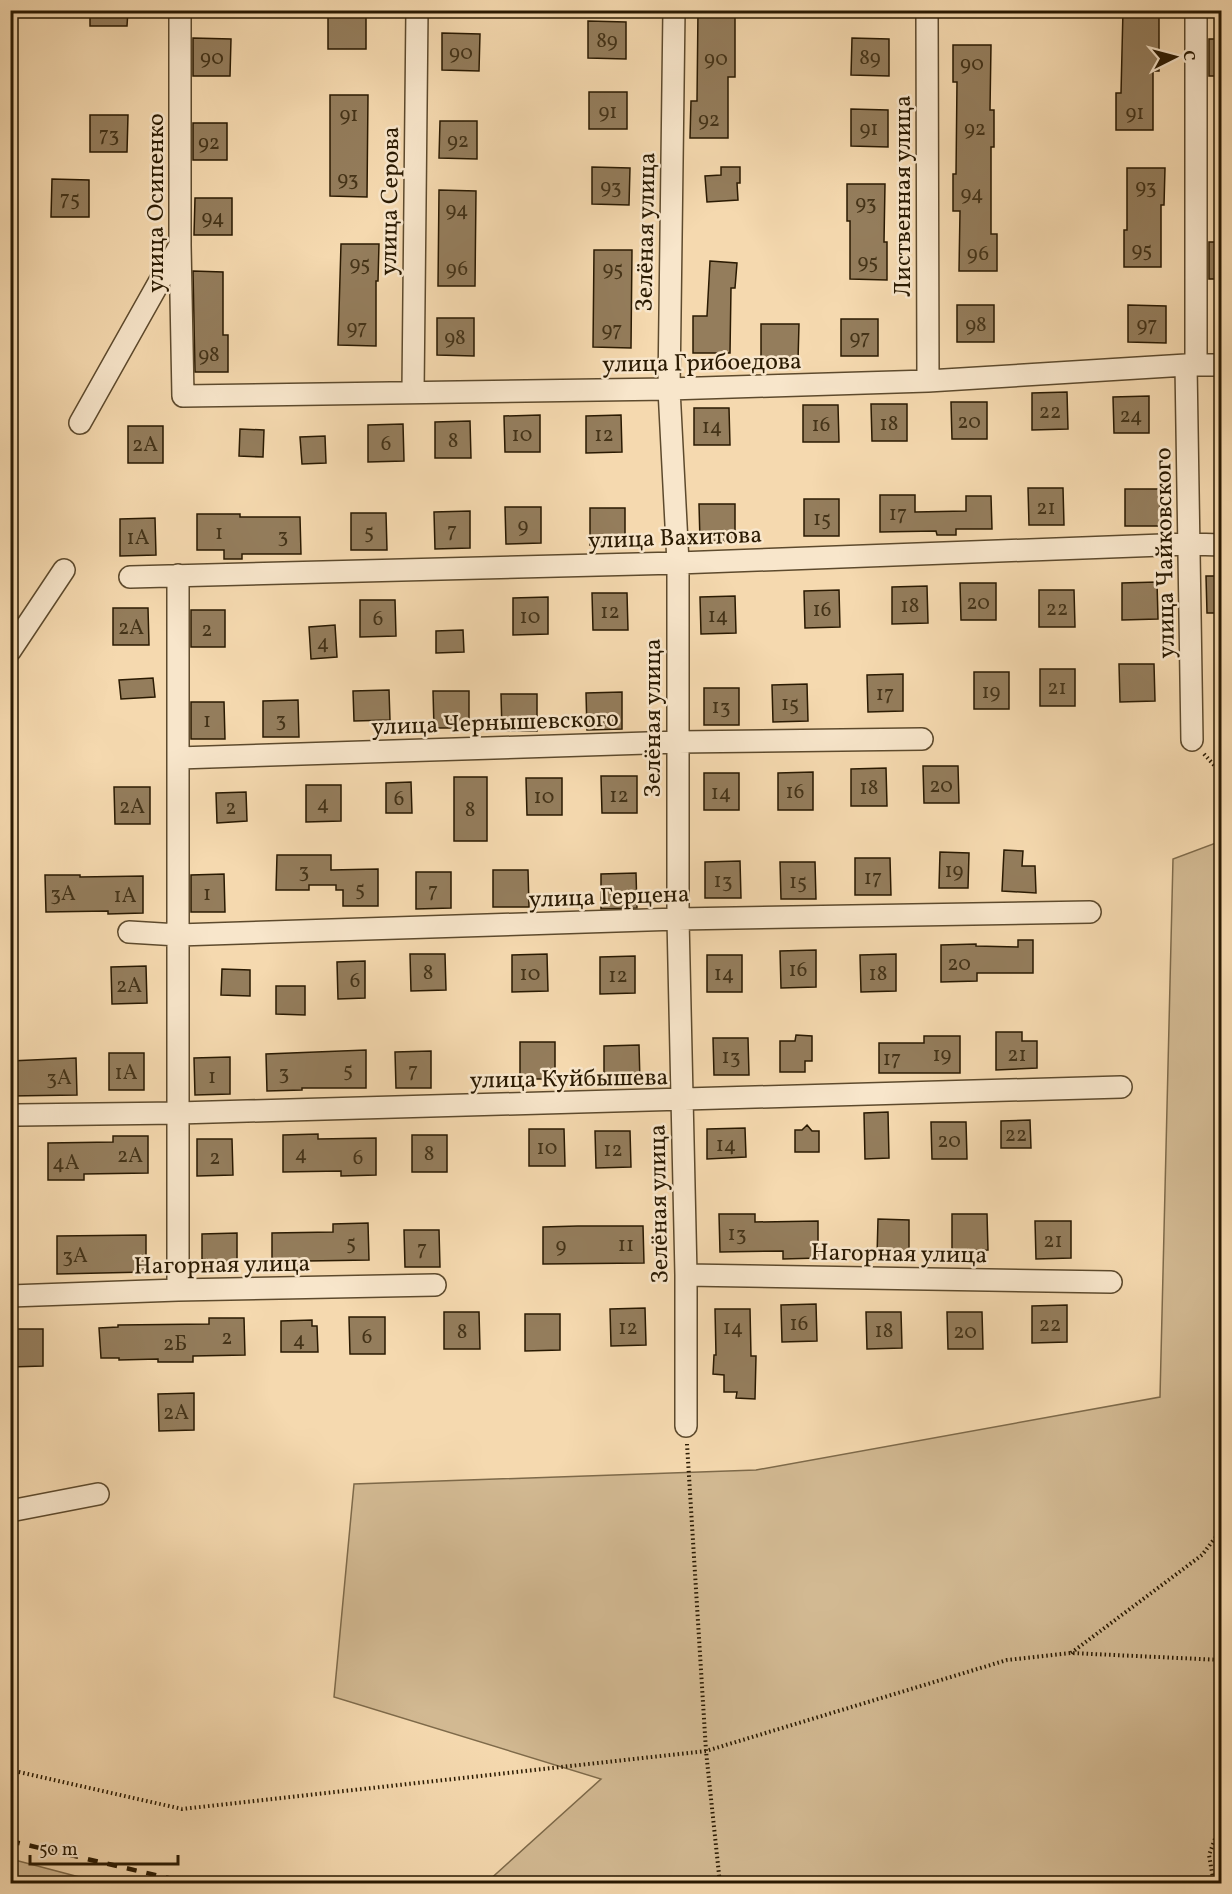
<svg xmlns="http://www.w3.org/2000/svg" width="1232" height="1894" font-family="Vollkorn,serif">
<style>
.green{fill:#d2b992;stroke:#7e6a4a;stroke-width:1.5}
.building{fill:#947d5c;stroke:#2a1a02;stroke-width:1.5}
.lines{fill:none;stroke-linecap:round;stroke-linejoin:round}
.minor-casing{stroke:#5d4a2d;stroke-width:24}
.path{stroke:#2a1a02;stroke-width:4;stroke-dasharray:1.5 3;stroke-linecap:butt}
.minor{stroke:#f8e6cb;stroke-width:21}
.rail{stroke:#2a1a02;stroke-width:4.5;stroke-dasharray:10 10;stroke-linecap:butt}
.labels{text-anchor:middle;stroke-width:5;stroke-linejoin:round;paint-order:stroke}
.number-label{font-size:21px;fill:#443318}
.street-label{font-size:24px;fill:#2a1a02;stroke:#f8e6cb}
</style>
<rect width="100%" height="100%" fill="#f5d9af"/>
<filter id="stains"><feTurbulence type="fractalNoise" baseFrequency=".00333" numOctaves="4"/><feColorMatrix values="0 0 0 0 .2 0 0 0 0 .09 0 0 0 0 .02 0 0 0 .5 -.17"/></filter>
<radialGradient id="worn" r=".72"><stop offset=".6" stop-color="#630" stop-opacity="0"/><stop offset="1" stop-color="#630" stop-opacity=".3"/></radialGradient>
<path class="green" d="M1221,841v1038l-21,5 -714,-1 115,-104 -267,-82 20,-213 402,-14 404,-73 13,-538z
M10,1859h1l91,24h-91z"/>
<path class="building" d="M90,10h38l-1,16h-37z
M698,10h37v67h-7v61h-38l1,-37h6z
M1123,10h36v61h-6v59h-37v-37h5z
M328,12h38v37h-38z
M588,21l38,1v37l-38,-1z
M442,33l38,1 -1,37 -37,-1z
M193,38l38,1 -1,37h-37z
M852,38l37,1v37l-38,-1z
M1209,39h12v37h-12z
M953,45h38l-1,65h4v37h-3v87h6v37h-38l1,-60h-7v-37h3l1,-92h-4z
M589,92h38v37h-38z
M330,95h38l-1,102 -37,-1z
M851,109l37,1v37l-37,-1z
M90,115h38l-1,37h-37z
M440,121h37v38l-38,-1z
M193,123h34v37h-34z
M592,167l38,1 -1,37 -37,-1z
M721,167h19v16h-3l1,17 -31,2 -2,-26 16,-1z
M1127,168h38l-1,37h-3v62h-37v-37h3z
M52,179l37,1v37h-38z
M847,184h38l-1,58h3v38l-37,-1v-58h-3z
M439,190l37,1 -1,95h-37z
M195,198h37v37h-38z
M1209,242h12v37h-12z
M341,244h38l-1,37h-2v65l-38,-1z
M594,250h38l-1,98 -38,-1z
M710,261l27,2 -2,25h-4l-1,65h-37v-37h14z
M193,271l30,1v63h5v37h-33z
M957,305h37v37h-37z
M1128,305l38,1v37l-38,-1z
M437,318h37v38l-37,-1z
M841,319h37v37h-37z
M761,324h38l-1,37h-37z
M1067,392l1,37 -36,1v-37z
M1149,396v37h-35l-1,-36z
M951,402h36v37h-35z
M871,404h36v37h-35z
M803,405h35l1,37h-36z
M694,408h35l1,37h-36z
M540,415v37h-35l-1,-36z
M621,415l1,37 -36,1v-37z
M470,421l1,37h-36v-36z
M403,424l1,37 -36,1v-37z
M128,426h35v37h-35z
M240,429l24,1 -1,27 -24,-1z
M325,436l1,27 -24,1 -2,-27z
M1028,488h35l1,37h-35z
M1125,489h35v37h-35z
M880,495h35v17l51,-1v-15h25l1,33h-36v6h-19l-1,-4 -56,1z
M804,499h35v37h-35z
M699,504h36v37h-35z
M505,507h36v36l-35,1z
M590,508h35v37h-35z
M470,511v37l-35,1 -1,-37z
M351,513h35l1,37h-36z
M197,514h43v3h60l1,37h-59v5h-18v-9h-27z
M155,518l1,37 -36,1v-37z
M1206,576h15v37h-14z
M1157,582l1,37 -36,1v-37z
M960,583h36v37h-35z
M927,586l1,37 -36,1v-37z
M839,590l1,37 -35,1 -1,-37z
M1039,590h35l1,37h-36z
M592,593h35l1,37h-35z
M735,596l1,37 -35,1 -1,-37z
M548,597v37l-35,1v-37z
M360,600h35l1,36 -36,1z
M113,608h35l1,37h-36z
M191,610h34v37h-34z
M335,625l2,32 -26,2 -2,-32z
M463,630l1,22 -28,1v-22z
M1119,664h35l1,37 -35,1z
M1040,669h35v37h-35z
M974,672h35v37h-35z
M903,674v37l-35,1 -1,-37z
M153,678l2,19 -34,2 -2,-19z
M807,684l1,37 -35,1 -1,-37z
M704,688h35v37h-35z
M389,690l1,30 -36,1 -1,-30z
M433,691h36v37h-35z
M622,692v37l-35,1 -1,-37z
M501,694h36v37h-35z
M298,700l1,37h-36v-36z
M191,702h33l1,37h-34z
M923,766h35l1,37h-35z
M886,768l1,38h-36v-37z
M813,772v38h-35v-37z
M704,773h35v37h-35z
M601,776h36v37h-35z
M454,777h33v64h-33z
M526,778h36v37h-35z
M411,782l1,31h-26v-30z
M306,785h35v36l-35,1z
M114,787h36v37h-35z
M246,792l1,29 -30,2 -1,-30z
M1004,850l19,1 -1,15h13l1,27 -34,-2z
M940,852l29,1 -1,35h-29z
M277,855h54v15l47,-1v37h-35v-16h-7v-5h-27v5h-33z
M855,858h35l1,37h-36z
M740,861l1,37h-36v-36z
M780,862h35l1,37h-35z
M493,870h35l1,37h-36z
M416,872h35v36l-35,1z
M636,873l1,35 -36,1v-35z
M224,874l1,38h-34v-37z
M45,875h35v2l63,-1v37l-35,1v-3l-62,1z
M1018,940h15v33h-56v8l-36,1v-37l35,-1v2l42,1z
M816,950v37l-35,1 -1,-37z
M410,954h35l1,36 -35,1z
M547,954l1,37 -36,1v-37z
M896,954v37l-35,1 -1,-37z
M707,955h35v37h-35z
M635,956v37l-35,1v-37z
M365,961v37l-27,1 -1,-37z
M146,966l1,37 -35,1 -1,-37z
M222,969l28,1v26l-29,-1z
M276,986h29v29l-29,-1z
M996,1032h26v9h15v27l-41,2z
M796,1035l16,1v25h-7v11h-25v-31h15z
M924,1036h36v37h-81v-30h45z
M713,1038h35l1,37h-35z
M520,1042h35v37h-35z
M639,1045l1,37 -36,1v-37z
M366,1050v38h-64v2l-35,1 -1,-37z
M431,1051v37h-35l-1,-36z
M109,1053h35v37h-35z
M230,1057v37l-35,1 -1,-37z
M76,1058l1,37 -67,1v-35z
M888,1112l1,46 -24,1 -1,-46z
M1030,1120l1,28h-30v-27z
M931,1122h35l1,37h-35z
M807,1125l5,6h7v21h-24v-22h7z
M745,1128l1,29 -39,2v-30z
M529,1129h35l1,37h-36z
M595,1131h35l1,36 -35,1z
M318,1134v5l58,-1v37l-35,1v-5l-58,1v-37z
M412,1135h35v37h-35z
M113,1136h35v37l-64,1v6h-36v-37l65,-1z
M197,1139h35l1,36 -36,1z
M719,1214h36v8l63,-1v37l-35,1v-8l-63,1z
M952,1214h35l1,36 -36,1z
M878,1219l31,1v38l-32,-2z
M1035,1221h36v37l-35,1z
M368,1223l1,37 -62,1v8l-35,1v-37l61,-1v-8z
M578,1226h65l1,37 -101,1v-37z
M404,1230h35l1,37h-35z
M237,1233v37l-35,1v-37z
M146,1235v37l-89,2v-38z
M816,1304l1,37 -35,1 -1,-37z
M1067,1305v37l-35,1v-37z
M645,1308l1,37 -35,1 -1,-37z
M715,1309h35l1,47h5l-1,43 -19,-1 1,-6h-13v-17l-11,-1 1,-19h2z
M444,1312h35l1,37h-36z
M866,1312h35l1,36 -35,1z
M947,1312h35l1,37h-35z
M525,1314h35v36l-35,1z
M349,1317h36v37h-35z
M209,1318h35l1,37 -52,1v6h-35v-3l-39,1v-2h-18l-2,-30 19,-1v-2l91,-1z
M312,1320v6h5l1,26h-37v-31z
M10,1329h33v37l-33,1z
M194,1393v37l-35,1 -1,-37z"/>
<g class="lines">
<defs>
<path id="minor" d="M180,10v235l3,151 486,-7 259,-8 258,-16h36
M674,10l-5,379 9,174v356l8,356v151
M927,10l1,371
M1186,365l6,375
M1196,365v-355
M413,392l4,-382
M80,423l100,-178
M178,575v715
M130,577l548,-14 511,-19 33,1
M10,651l54,-81
M178,758l500,-16 244,-3
M129,932l49,3 500,-16 412,-7
M18,1115l160,-2 943,-26
M686,1275l425,7
M10,1296l168,-6 257,-5
M10,1511l88,-17"/>
</defs>
<use href="#minor" class="minor-casing"/>
<path class="path" d="M1204,754l18,20
M687,1444l19,307 14,133
M1071,1653l131,-98 20,-26
M10,1770l172,39 524,-58 301,-91 64,-7 151,7
M1214,1884l-5,-29 13,-35"/>
<use href="#minor" class="minor"/>
<path class="rail" d="M10,1841l184,43"/>
</g>
<g class="labels">
<g class="number-label">
<text x="607" y="47">89</text>
<text x="461" y="59">90</text>
<text x="212" y="64">90</text>
<text x="870" y="64">89</text>
<text x="716" y="65">90</text>
<text x="972" y="70">90</text>
<text x="608" y="118">91</text>
<text x="1135" y="119">91</text>
<text x="349" y="121">91</text>
<text x="709" y="126">92</text>
<text x="869" y="135">91</text>
<text x="975" y="135">92</text>
<text x="109" y="141">73</text>
<text x="458" y="147">92</text>
<text x="209" y="149">92</text>
<text x="348" y="185">93</text>
<text x="611" y="193">93</text>
<text x="1146" y="193">93</text>
<text x="972" y="200">94</text>
<text x="70" y="205">75</text>
<text x="866" y="209">93</text>
<text x="457" y="216">94</text>
<text x="213" y="224">94</text>
<text x="1142" y="256">95</text>
<text x="978" y="260">96</text>
<text x="868" y="268">95</text>
<text x="360" y="270">95</text>
<text x="457" y="275">96</text>
<text x="613" y="275">95</text>
<text x="976" y="331">98</text>
<text x="1147" y="331">97</text>
<text x="357" y="334">97</text>
<text x="612" y="336">97</text>
<text x="455" y="344">98</text>
<text x="860" y="344">97</text>
<text x="209" y="361">98</text>
<text x="1050" y="418">22</text>
<text x="1131" y="422">24</text>
<text x="969" y="428">20</text>
<text x="889" y="430">18</text>
<text x="821" y="431">16</text>
<text x="712" y="433">14</text>
<text x="522" y="441">10</text>
<text x="604" y="441">12</text>
<text x="453" y="447">8</text>
<text x="386" y="450">6</text>
<text x="145" y="451">2А</text>
<text x="1046" y="514">21</text>
<text x="898" y="520">17</text>
<text x="822" y="525">15</text>
<text x="523" y="532">9</text>
<text x="452" y="537">7</text>
<text x="369" y="538">5</text>
<text x="219" y="539">1</text>
<text x="283" y="542">3</text>
<text x="138" y="544">1А</text>
<text x="978" y="609">20</text>
<text x="910" y="612">18</text>
<text x="1057" y="615">22</text>
<text x="822" y="616">16</text>
<text x="610" y="618">12</text>
<text x="718" y="622">14</text>
<text x="530" y="623">10</text>
<text x="378" y="625">6</text>
<text x="131" y="634">2А</text>
<text x="207" y="636">2</text>
<text x="323" y="649">4</text>
<text x="1057" y="694">21</text>
<text x="991" y="698">19</text>
<text x="885" y="700">17</text>
<text x="790" y="710">15</text>
<text x="721" y="713">13</text>
<text x="281" y="726">3</text>
<text x="207" y="727">1</text>
<text x="941" y="792">20</text>
<text x="869" y="794">18</text>
<text x="795" y="798">16</text>
<text x="721" y="799">14</text>
<text x="619" y="802">12</text>
<text x="544" y="803">10</text>
<text x="399" y="805">6</text>
<text x="323" y="810">4</text>
<text x="132" y="813">2А</text>
<text x="231" y="814">2</text>
<text x="470" y="816">8</text>
<text x="304" y="877">3</text>
<text x="954" y="877">19</text>
<text x="873" y="884">17</text>
<text x="723" y="887">13</text>
<text x="798" y="888">15</text>
<text x="360" y="895">5</text>
<text x="433" y="897">7</text>
<text x="63" y="900">3А</text>
<text x="207" y="900">1</text>
<text x="125" y="902">1А</text>
<text x="959" y="970">20</text>
<text x="798" y="976">16</text>
<text x="428" y="979">8</text>
<text x="530" y="980">10</text>
<text x="724" y="980">14</text>
<text x="878" y="980">18</text>
<text x="618" y="982">12</text>
<text x="355" y="987">6</text>
<text x="129" y="992">2А</text>
<text x="942" y="1061">19</text>
<text x="1017" y="1061">21</text>
<text x="731" y="1063">13</text>
<text x="892" y="1065">17</text>
<text x="348" y="1076">5</text>
<text x="413" y="1077">7</text>
<text x="126" y="1079">1А</text>
<text x="284" y="1079">3</text>
<text x="212" y="1083">1</text>
<text x="59" y="1084">3А</text>
<text x="1016" y="1141">22</text>
<text x="949" y="1147">20</text>
<text x="726" y="1151">14</text>
<text x="547" y="1154">10</text>
<text x="613" y="1156">12</text>
<text x="301" y="1160">4</text>
<text x="429" y="1160">8</text>
<text x="130" y="1162">2А</text>
<text x="215" y="1164">2</text>
<text x="358" y="1164">6</text>
<text x="66" y="1169">4А</text>
<text x="737" y="1240">13</text>
<text x="1053" y="1247">21</text>
<text x="351" y="1249">5</text>
<text x="626" y="1251">11</text>
<text x="561" y="1252">9</text>
<text x="422" y="1255">7</text>
<text x="75" y="1262">3А</text>
<text x="799" y="1330">16</text>
<text x="1050" y="1331">22</text>
<text x="628" y="1334">12</text>
<text x="733" y="1334">14</text>
<text x="884" y="1337">18</text>
<text x="462" y="1338">8</text>
<text x="965" y="1338">20</text>
<text x="367" y="1343">6</text>
<text x="227" y="1344">2</text>
<text x="299" y="1346">4</text>
<text x="175" y="1350">2Б</text>
<text x="176" y="1419">2А</text>
</g>
<g class="street-label">
<text transform="translate(902 196) rotate(-90)" y="8">Лиственная улица</text>
<text transform="translate(389 201) rotate(-89)" y="8">улица Серова</text>
<text transform="translate(155 203) rotate(-90)" y="8">улица Осипенко</text>
<text transform="translate(645 232) rotate(-89)" y="8">Зелёная улица</text>
<text transform="translate(702 362) rotate(-1)" y="8">улица Грибоедова</text>
<text transform="translate(675 537) rotate(-2)" y="8">улица Вахитова</text>
<text transform="translate(1164 553) rotate(-91)" y="8">улица Чайковского</text>
<text transform="translate(652 718) rotate(-90)" y="8">Зелёная улица</text>
<text transform="translate(495 722) rotate(-2)" y="8">улица Чернышевского</text>
<text transform="translate(609 896) rotate(-2)" y="8">улица Герцена</text>
<text transform="translate(569 1078) rotate(-1)" y="8">улица Куйбышева</text>
<text transform="translate(658 1204) rotate(-91)" y="8">Зелёная улица</text>
<text transform="translate(899 1253) rotate(1)" y="8">Нагорная улица</text>
<text transform="translate(222 1264) rotate(-1)" y="8">Нагорная улица</text>
</g>
</g>
<rect width="1232" height="1894" fill="none" stroke="#f5d9af" stroke-width="36"/>
<rect x="12" y="12" width="1208" height="1870" fill="none" stroke="#2a1a02" stroke-width="3"/>
<rect x="18" y="18" width="1196" height="1858" fill="none" stroke="#2a1a02" stroke-width="1.5"/>
<g transform="translate(1175 57) rotate(84)" stroke="#f8e6cb" stroke-width="4.5" paint-order="stroke">
<path d="M0-4.5L10 22L0 15L-10 22Z" fill="#2a1a02"/>
<text y="-9" font-size="16" font-weight="bold" text-anchor="middle" fill="#2a1a02">С</text>
</g>
<path d="M30 1855v9h148v-9" fill="none" stroke="#2a1a02" stroke-width="3"/>
<text x="39" y="1855" font-size="18" fill="#2a1a02" stroke="#f8e6cb" stroke-width="4.5" paint-order="stroke">50 m</text>
<rect width="100%" height="100%" filter="url(#stains)"/>
<rect width="100%" height="100%" fill="url(#worn)"/>
</svg>
